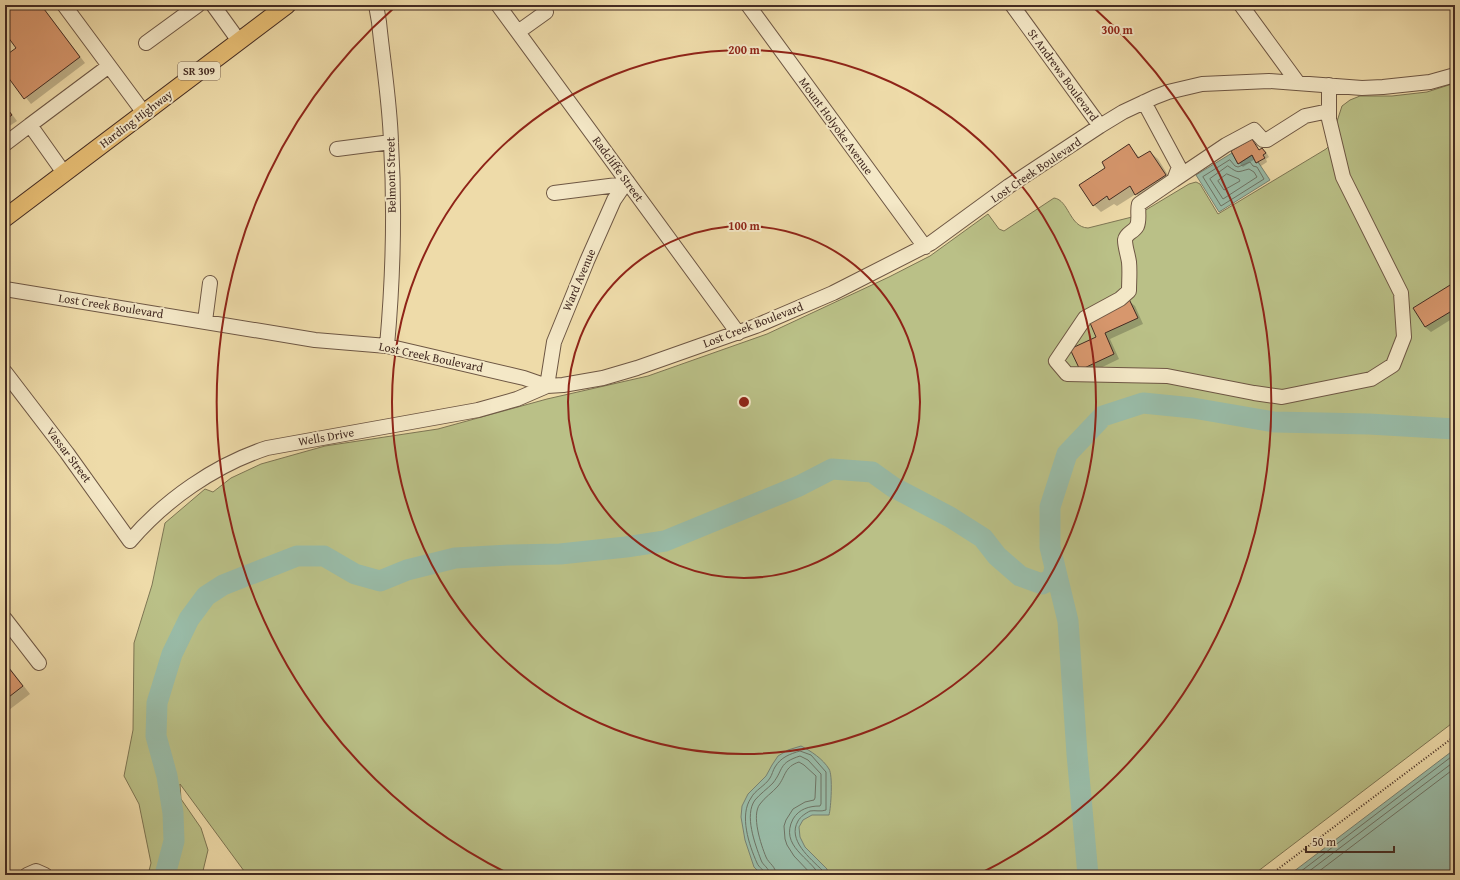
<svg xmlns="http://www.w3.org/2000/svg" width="1460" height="880" font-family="'Gentium Book Plus',serif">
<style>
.green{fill:#bac087;stroke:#7e7654}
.water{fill:#99bba7;stroke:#778172}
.shadow{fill:#0003}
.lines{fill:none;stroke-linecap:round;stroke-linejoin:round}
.shore{stroke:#6e7364;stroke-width:1}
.river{stroke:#99bba7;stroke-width:21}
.building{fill:#d7976d;stroke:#432b22}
.minor-casing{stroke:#6e5744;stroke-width:16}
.major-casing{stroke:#432b22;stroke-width:19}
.path{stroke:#432b22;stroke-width:2;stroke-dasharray:1 2;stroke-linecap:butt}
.minor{stroke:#f4e8c7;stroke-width:14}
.major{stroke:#e7be74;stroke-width:17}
.ring{fill:none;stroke:#8f2418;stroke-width:2}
.labels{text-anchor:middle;stroke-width:4;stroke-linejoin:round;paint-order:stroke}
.shield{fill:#f4e8c7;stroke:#786454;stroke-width:1}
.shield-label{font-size:11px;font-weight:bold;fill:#432b22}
.street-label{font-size:12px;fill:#432b22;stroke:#f4e8c7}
.centre{fill:#8f2418;stroke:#f4e8c7;stroke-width:2}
.ring-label{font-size:12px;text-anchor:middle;font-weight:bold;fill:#8f2418;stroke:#f4e8c7;stroke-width:4;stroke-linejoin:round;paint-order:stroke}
</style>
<rect width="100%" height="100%" fill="#eedba9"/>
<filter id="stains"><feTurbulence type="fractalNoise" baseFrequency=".005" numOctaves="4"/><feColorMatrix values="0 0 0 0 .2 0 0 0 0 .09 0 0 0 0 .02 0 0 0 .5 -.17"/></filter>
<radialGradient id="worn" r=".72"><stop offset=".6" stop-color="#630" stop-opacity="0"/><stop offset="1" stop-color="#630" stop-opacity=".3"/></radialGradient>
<path class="green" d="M1455,83v638l-202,154h-1006l-67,-91 1,15 20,29 7,22 -6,25h-54l3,-12 -12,-59 -15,-28 9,-46 1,-87 18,-58 13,-62 40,-34 8,3 18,-14 30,-14 64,-18 113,-17 109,-30 101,-23 119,-42 122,-57 41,-21 58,-42 11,15 5,2 50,-33c15,2 15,29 34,30l44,-11 12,-6 45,-27 7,-2 4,2 18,30 108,-65 3,-3 13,-40 8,-6 10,-4h32l35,-4z"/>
<path class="water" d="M1232,153l6,11 14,-9 4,8 2,-1 12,18 -51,32 -23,-37z
M801,746c10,5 22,13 28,23 4,6 2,39 0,46h-17l-9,5 -4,7 1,10 5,10 22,22 1,6h-66l-8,-8 -9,-27 -4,-23 1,-11 6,-12 18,-18 6,-11 6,-9 10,-6z
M1455,749v126h-166z"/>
<path class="shadow" d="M5,5h36l44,58 -54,41 -26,-33v-13l13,-10 -13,-17z
M5,105l12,16 -12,8z
M1252,140l7,10 3,-1 4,3 3,5 -3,2 1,3 -6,4 -6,-7 -12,8 -4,-4z
M1129,146l11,12 10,-6 8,7 15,24 -29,18 -8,-7 -19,12 -3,-2 -13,8 -7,-7 12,-37z
M1455,284v33l-24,15 -6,-5z
M1129,301l6,5 8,18 -33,15 9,20 -33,16 -6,-6 18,-32z
M5,662l25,32 -25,19z"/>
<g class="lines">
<path class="shore" d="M1230,160l5,6 3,1 12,-5 3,4 4,1 7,12 -43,27 -18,-29z
M1228,166c11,8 9,6 21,3l5,3 3,5 -34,22 -13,-20z
M1227,174l12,5 1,2 -16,9 -6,-9z
M765,875c-1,-6 -6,-7 -8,-12 -8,-18 -18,-48 -6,-65 4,-8 14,-12 19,-20 2,-3 3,-8 5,-11 6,-10 15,-13 25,-16l11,4 15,17v38c-5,2 -11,0 -16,1 -4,2 -10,6 -12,10 -11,19 12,37 25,50l1,4
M770,875c-1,-8 -7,-9 -9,-15 -6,-16 -17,-45 -6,-60 5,-6 12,-11 18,-17 11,-14 5,-20 27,-27l8,4 13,14v30l-1,2c-11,0 -21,3 -27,13 -14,27 18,39 26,56
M776,875c0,-9 -7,-11 -10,-18 -5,-12 -15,-42 -6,-53 5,-7 12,-11 18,-18 8,-10 6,-19 21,-24l5,3 12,11 -1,22 -1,2 -9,2 -12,7 -7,11 -2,6 1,13 2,6 7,11 18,19
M1296,875l159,-121
M1304,875l151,-114
M1314,875l141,-107"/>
<path class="river" d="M165,875l9,-34 -1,-28 -6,-37 -11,-40 1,-33 15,-49 17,-35 17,-23 17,-11 74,-29h27l31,18 25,7 27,-11 48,-12 54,-3 51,-1 66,-7 39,-6 134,-55 33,-17 40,3 21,15 57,30 33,21 14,18 23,20 22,8 10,-5 3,-11
M1088,875l-11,-121 -9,-133 -18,-74v-40l17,-53 36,-38 40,-13 50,5 81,14 95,2 86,5"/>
</g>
<path class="building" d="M5,5h36l39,52 -56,42 -19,-26v-17l11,-8 -11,-15z
M5,106l7,9 -7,5z
M1252,139l7,11 3,-2 4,5 -3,2 2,3 -9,5 -4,-8 -14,9 -7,-13z
M1129,144l9,14 12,-7 16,24 -31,20 -5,-9 -21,14 -2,-4 -14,10 -14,-21 26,-17 -3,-6z
M1455,282v27l-30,18 -12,-19z
M1129,299l9,19 -33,15 9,21 -34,16 -10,-21 26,-12 -8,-19z
M5,663l18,23 -18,14z"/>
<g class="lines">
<defs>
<path id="minor" d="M64,5l80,108
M213,5l26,36
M376,5l3,17c4,40 11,81 12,121 4,68 2,136 -4,203
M498,5l240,328
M748,5l177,242
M1012,5l88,121
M1241,5l57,78
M518,32l28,-20
M146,43l52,-38
M1144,102l35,65 -5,13 -35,24c-2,7 1,15 -2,22 -3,6 -11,7 -12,14 0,7 3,15 4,22 1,10 0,19 0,29l-9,8 -35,19 -29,43 11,13 100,2 87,17 28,4 89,-18 22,-14 11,-28 -3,-44 -58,-116 -14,-58v-34
M5,144l25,-19
M337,149l54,-7
M64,173l-34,-48 79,-59
M1174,180l52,-35 28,-15 9,10h4l38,-24 24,-5
M554,193l71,-9
M5,289l310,51 72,6 137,32 23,8 16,-1 40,-7 34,-10 119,-42 77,-33 98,-50 78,-57 91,-60 23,-14 32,-15 13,-5 34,-8 67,-3 93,7 21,-1 47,-5 25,-7
M205,321l5,-38
M5,372l62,81 63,88c35,-41 85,-76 137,-93l211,-38 39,-11 30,-13 7,-44 33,-81 27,-61 13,-19
M5,619l34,44
M27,875l9,-4 9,4"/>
<path id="major" d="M5,218l282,-213"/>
</defs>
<use href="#minor" class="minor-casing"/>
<use href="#major" class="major-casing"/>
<path class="path" d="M1270,875l185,-139"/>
<use href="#minor" class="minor"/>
<use href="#major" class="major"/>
</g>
<g class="ring">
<circle cx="744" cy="402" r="176"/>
<circle cx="744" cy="402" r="352"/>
<path d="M509 874A527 527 0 0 1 395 7M1093 7A527 527 0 0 1 979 874"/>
</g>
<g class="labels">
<rect class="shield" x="178" y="62" width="42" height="18" rx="3"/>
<g class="shield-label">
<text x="199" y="75">SR 309</text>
</g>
<g class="street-label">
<text transform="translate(1063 75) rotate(54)" y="4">St Andrews Boulevard</text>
<text transform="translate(136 119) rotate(-37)" y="4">Harding Highway</text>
<text transform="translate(836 126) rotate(54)" y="4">Mount Holyoke Avenue</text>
<text transform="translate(618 169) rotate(54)" y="4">Radcliffe Street</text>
<text transform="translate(1036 170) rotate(-34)" y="4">Lost Creek Boulevard</text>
<text transform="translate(391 175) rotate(-91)" y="4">Belmont Street</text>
<text transform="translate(579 280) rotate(-67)" y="4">Ward Avenue</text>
<text transform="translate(111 306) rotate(9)" y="4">Lost Creek Boulevard</text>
<text transform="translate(753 325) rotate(-21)" y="4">Lost Creek Boulevard</text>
<text transform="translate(431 357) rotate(12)" y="4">Lost Creek Boulevard</text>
<text transform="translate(326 437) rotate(-10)" y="4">Wells Drive</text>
<text transform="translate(69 455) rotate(53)" y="4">Vassar Street</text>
</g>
</g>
<circle cx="744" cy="402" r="6" class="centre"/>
<g class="ring-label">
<text x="1117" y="34">300 m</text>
<text x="744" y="54">200 m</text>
<text x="744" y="230">100 m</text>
</g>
<rect width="1460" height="880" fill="none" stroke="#eedba9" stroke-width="20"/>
<rect x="6" y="6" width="1448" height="868" fill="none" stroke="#432b22" stroke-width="2"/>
<rect x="10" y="10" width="1440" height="860" fill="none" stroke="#432b22"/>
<path d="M1306 846v6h88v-6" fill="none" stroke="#432b22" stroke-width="2"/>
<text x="1312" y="846" font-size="12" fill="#432b22" stroke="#f4e8c7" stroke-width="3" paint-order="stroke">50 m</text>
<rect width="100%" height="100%" filter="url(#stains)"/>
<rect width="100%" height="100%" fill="url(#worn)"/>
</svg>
